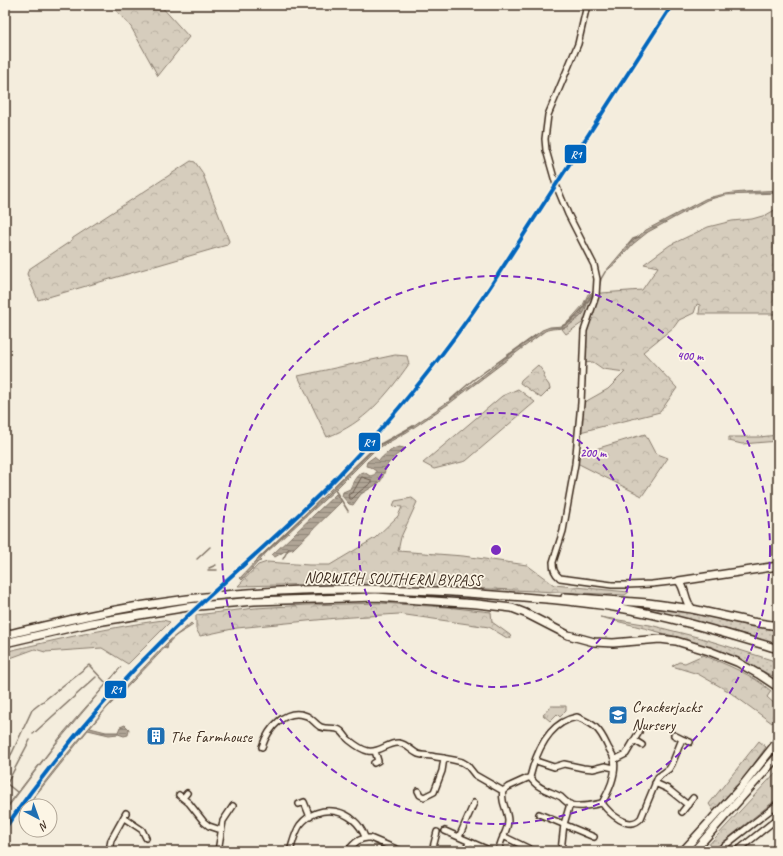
<svg xmlns="http://www.w3.org/2000/svg" width="783" height="856" font-family="Caveat,sans-serif">
<style>
.grass{fill:url(#grass-dots);stroke:#887c6e}
.forest{fill:url(#forest-crowns);stroke:#887c6e}
.park{fill:url(#park-tufts);stroke:#887c6e}
.water{fill:url(#water-rules);stroke:#817466}
.lines{fill:none;stroke-linecap:round;stroke-linejoin:round}
.shore{stroke:#6a5b4e;stroke-width:1}
.stream{stroke:#817466;stroke-width:1.5}
.minor-casing{stroke:#3b2a1e;stroke-width:8}
.highway-casing{stroke:#3b2a1e;stroke-width:10}
.minor{stroke:#fcf5e5;stroke-width:5}
.highway{stroke:#fcf5e5;stroke-width:7}
.rail-1-casing{stroke:#fcf5e5;stroke-width:7}
.rail-1{stroke:#0065bd;stroke-width:4}
.ring{fill:none;stroke:#7b2cbf;stroke-width:2;stroke-dasharray:7 5}
.labels{text-anchor:middle;stroke-width:3.5;stroke-linejoin:round;paint-order:stroke}
.street-label{font-size:16px;fill:#3b2a1e;stroke:#fcf5e5}
.poi-label{font-size:16px;fill:#3b2a1e;stroke:#fcf5e5;text-anchor:start}
.centre{fill:#7b2cbf;stroke:#fcf5e5;stroke-width:2}
.ring-label{font-size:12px;text-anchor:middle;font-weight:bold;fill:#7b2cbf;stroke:#fcf5e5;stroke-width:3.5;stroke-linejoin:round;paint-order:stroke}
.line-badge{stroke:#fcf5e5;stroke-width:1.5}
.badge-label{font-size:11px;text-anchor:middle;font-weight:bold;fill:#fff}
</style>
<defs>
<pattern id="grass-dots" width="8" height="8" patternUnits="userSpaceOnUse"><rect width="8" height="8" fill="#d6cdbd"/><path d="M2 2h.1M6 6h.1" fill="none" stroke="#b9b0a2" stroke-width="1.8" stroke-linecap="round"/></pattern>
<pattern id="forest-crowns" width="20" height="18" patternUnits="userSpaceOnUse"><rect width="20" height="18" fill="#d6cdbd"/><path d="M2 6a3 3 0 1 1 6 0M12 15a3 3 0 1 1 6 0" fill="none" stroke="#b9b0a2"/></pattern>
<pattern id="park-tufts" width="24" height="20" patternUnits="userSpaceOnUse"><rect width="24" height="20" fill="#d6cdbd"/><path d="M3 7l-1-3M5 7V3M7 7l1-3M15 17l-1-3M17 17v-4M19 17l1-3" fill="none" stroke="#b9b0a2"/></pattern>
<pattern id="water-rules" width="6" height="5" patternUnits="userSpaceOnUse"><rect width="6" height="5" fill="#b0a596"/><path d="M0 2.5h6" fill="none" stroke="#90877a"/></pattern>
</defs>
<rect width="100%" height="100%" fill="#f4eddd"/>
<filter id="ink" filterUnits="userSpaceOnUse"><feTurbulence type="fractalNoise" baseFrequency=".025" numOctaves="2"/><feDisplacementMap in="SourceGraphic" scale="8" xChannelSelector="R" yChannelSelector="G"/><feConvolveMatrix kernelMatrix="1 2 1 2 8 2 1 2 1" color-interpolation-filters="sRGB"/></filter>
<g filter="url(#ink)">
<path class="grass" d="M609,604l40,1 43,7 4,3 3,-1 50,12 29,3v15c-56,-17 -112,-31 -169,-40z
M600,617l50,8 51,13 77,24v12l-3,-2 -3,4c-55,-31 -112,-44 -172,-59z"/>
<path class="forest" d="M111,5h49l29,32 -31,39 -27,-49z
M191,161l4,1 7,10 27,69 -2,4 -189,55 -11,-26 2,-5 42,-28 2,-3z
M778,208v106h-79l1,-9 -3,-1 -3,9 -15,7 -5,7 -31,25 34,36 -17,24 -80,20 3,-29 25,-14 17,-17 -22,-3 -10,-7 -9,1 1,-42 -19,13 -4,-5 21,-24 5,-11 54,-4 16,-23 -14,-3 26,-19 38,-18 24,-6 20,-2 14,-4z
M395,355l12,1 2,8c-22,31 -45,60 -82,73l-29,-61z
M538,365l7,9 -2,3 6,8 1,4 -9,9 -21,-15 1,-3z
M518,389l17,13 -69,59 -32,8 -11,-6 79,-67z
M645,434l10,19 13,5 -26,38 -65,-33 2,-9z
M778,435v6l-36,3 -13,-3v-4h30z
M412,498l5,4 -16,35 -3,14 65,5 64,9 27,20 75,7 -4,3 -157,-7 -61,-6 -169,4 20,-21 9,-3 42,3h21l45,-27 23,-22 4,-9 -9,-1 2,-5z
M379,603l67,4 45,5 1,10 18,13 1,3h-4l-18,-11 -90,-13 -62,4 -100,10 -37,8 -4,-7v-14l59,-7 53,-3z
M163,620l7,2 -42,42 -26,-16 -57,4 -10,-3 -30,11v-8l3,-1c52,-12 103,-24 155,-31z
M703,655c24,10 49,19 68,36l-4,6 11,10 -2,11 -4,5 -44,-32 -30,-17 -26,-8 7,-4 6,1z
M759,741l7,6 -20,28 -31,38 -6,-9z
M778,770v28l-66,53h-9z"/>
<path class="park" d="M551,706h15v5l-6,6 -3,-3 -7,7 -7,-6z"/>
<path class="water" d="M778,190v3l-53,2 -18,5 -59,32 -15,12 -17,19 -11,9 23,-27 18,-15 59,-31c23,-8 49,-7 73,-9z
M593,291v2c-7,7 -6,17 -11,22 -3,3 -14,12 -18,13 -7,1 -12,0 -19,3l-95,72 -43,29 -32,18 -40,40 -69,63 -6,7 1,1 -3,1 -16,18 -2,-2 19,-20 68,-63 48,-47 32,-18 48,-33 87,-67 8,-3 13,-1 6,-3 12,-10 6,-15z
M399,447l5,1v2l-9,6 -8,9 -5,14 -3,4 -18,11 -8,11 -4,-1 -7,-8 1,-4 7,-3c3,-7 7,-16 14,-17l6,4c3,-1 6,-1 6,-5l-6,-4 -4,-1 1,-4 7,-5 5,4c3,-5 14,-13 20,-14z
M336,494l5,8 -48,47 -8,2 -10,6 -3,-2z
M191,623l2,2c-9,7 -25,12 -26,24l-2,-1 -7,7 -52,54 -16,19 16,4h12l2,-5 5,-2 4,4 -1,6 -4,1 -6,-2 -9,1 -21,-5 -61,76c42,-59 91,-112 141,-164 7,-7 16,-12 23,-19z
M121,667l-66,78 -50,66 1,-3 58,-76z"/>
<g class="lines">
<path class="shore" d="M362,477l9,3v3l-12,9 -7,7h-2l-2,-4 5,-3z"/>
<path class="stream" d="M628,245l5,-6 6,-2
M598,291l3,-12 4,-7
M562,326c10,-4 27,-24 31,-33
M450,400l23,-20 63,-45
M335,490l13,21
M197,559l13,-12
M283,559l6,-11
M257,560l118,-113 38,-21
M209,568l7,-3
M208,570h9
M33,734l63,-57
M5,763l7,-10 20,-43 57,-45 17,18
M7,784l10,8
M5,787l25,-47"/>
<defs>
<path id="minor" d="M587,5l-9,39 -30,71 -3,24 1,11 10,35 12,29 26,51 3,14 -1,17 -12,35 -3,72 -6,61 -12,67 -10,31c0,7 1,11 7,16l52,7h14l26,-1 27,-3
M577,717c17,7 22,11 30,28 2,5 6,9 7,14 3,14 -5,32 -12,44 -10,2 -21,5 -31,2 -4,-2 -7,-5 -10,-8 -11,-6 -24,-8 -31,-20 6,-24 19,-55 47,-60z
M682,739l8,3
M634,740l8,5
M262,747c6,-18 23,-40 45,-31 6,3 9,9 14,11 7,3 14,-1 20,4 4,3 5,7 8,9 5,4 13,10 19,11 12,2 20,-9 31,-8 8,1 12,8 19,11 5,2 12,1 18,3 9,1 18,3 26,5l5,3 8,10 28,16
M614,760l12,-6 13,-22
M536,761l18,6 10,-3 19,4 10,1 12,-3 9,2
M374,763l4,-2 -3,-10
M655,783l13,6 20,16
M418,791l2,4 4,2 10,-5 8,-21 2,-13
M179,795l10,8 15,19 5,4 12,4
M183,798l4,-5
M602,803c7,10 27,29 39,15l17,-41 11,-8 3,-5 10,-25 -8,-4
M299,804l5,-2 6,15
M682,812l11,-14
M539,814l55,23
M124,818l18,12 4,8
M445,831l46,20
M503,836l31,15
M459,837l15,-34
M112,851l-2,-6 1,-5 15,-27
M218,851l5,-30 10,-15
M290,851c3,-9 5,-19 10,-26 19,-24 55,-16 65,12
M348,851c6,-8 12,-14 22,-13l31,13
M432,851l5,-19
M466,851l3,-9
M499,851c0,-11 9,-19 9,-30 0,-11 -8,-19 -5,-30l5,-4 22,-10
M561,851l3,-27 6,-20
M718,851l60,-47
M737,851l41,-33"/>
<path id="highway" d="M565,597l83,6 44,6 60,13 26,4
M692,609c-8,-8 -6,-20 -13,-28l99,-15
M5,635c51,-12 102,-25 154,-32 106,-16 215,-17 322,-9 44,3 89,6 133,13 56,9 110,26 164,42
M5,643l86,-20 97,-16 66,-6 122,-4 101,7 35,4 13,5 43,22 26,7 19,1 47,-4 16,2 33,10 28,11 23,13 18,12
M683,851l60,-66 35,-44
M694,851l84,-95"/>
</defs>
<use href="#minor" class="minor-casing"/>
<use href="#highway" class="highway-casing"/>
<use href="#minor" class="minor"/>
<use href="#highway" class="highway"/>
<defs>
<path id="rail-1" d="M5,828c48,-69 103,-134 163,-193 56,-55 117,-104 171,-160 56,-59 106,-121 151,-188l182,-282"/>
</defs>
<use href="#rail-1" class="rail-1-casing"/>
<use href="#rail-1" class="rail-1"/>
</g>
</g>
<g class="ring">
<circle cx="496" cy="550" r="137"/>
<circle cx="496" cy="550" r="274"/>
</g>
<defs>
<symbol id="school-square" viewBox="-11 -11 22 22"><rect x="-9" y="-9" width="18" height="18" rx="4" fill="#1f6fb2" stroke="#fcf5e5"/><path d="M0-5L7-2L0 1L-7-2ZM-4 1L0 2.5L4 1V4Q0 6-4 4Z" fill="#fff"/></symbol>
<symbol id="building-square" viewBox="-11 -11 22 22"><rect x="-9" y="-9" width="18" height="18" rx="4" fill="#1f6fb2" stroke="#fcf5e5"/><path d="M-4-6H4V6H1V3H-1V6H-4ZM-2.5-4.3h1.7v1.8h-1.7ZM.8-4.3h1.7v1.8H.8ZM-2.5-1h1.7V.8h-1.7ZM.8-1h1.7V.8H.8Z" fill="#fff"/></symbol>
</defs>
<g fill-rule="evenodd">
<use href="#school-square" x="607" y="704" width="22" height="22"/>
<use href="#building-square" x="145" y="725" width="22" height="22"/>
</g>
<g class="labels">
<g class="street-label">
<text transform="translate(393 578) rotate(1)" y="6">NORWICH SOUTHERN BYPASS</text>
</g>
<g class="poi-label">
<text x="632" y="712">Crackerjacks<tspan x="632" dy="18">Nursery</tspan></text>
<text x="170" y="742">The Farmhouse</text>
</g>
</g>
<circle cx="496" cy="550" r="6" class="centre"/>
<g class="ring-label">
<text x="690" y="360">400 m</text>
<text x="593" y="457">200 m</text>
</g>
<g class="line-badge">
<rect x="564" y="144" width="23" height="20" rx="4" fill="#0065bd"/>
<rect x="358" y="432" width="23" height="20" rx="4" fill="#0065bd"/>
<rect x="104" y="680" width="23" height="19" rx="4" fill="#0065bd"/>
</g>
<g class="badge-label">
<text x="576" y="158">R1</text>
<text x="369" y="446">R1</text>
<text x="116" y="693">R1</text>
</g>
<rect width="783" height="856" fill="none" stroke="#fcf5e5" stroke-width="20"/>
<rect x="10" y="10" width="763" height="836" fill="none" stroke="#3b2a1e" stroke-width="1.5" filter="url(#ink)"/>
<g transform="translate(38 818) rotate(139)"><circle r="19" fill="#fcf5e5" stroke="#afa495"/>
<path d="M0-3L7 15L0 10L-7 15Z" fill="#1f6fb2"/>
<text y="-6" font-size="11" font-weight="bold" text-anchor="middle" fill="#3b2a1e">N</text>
</g>
</svg>
